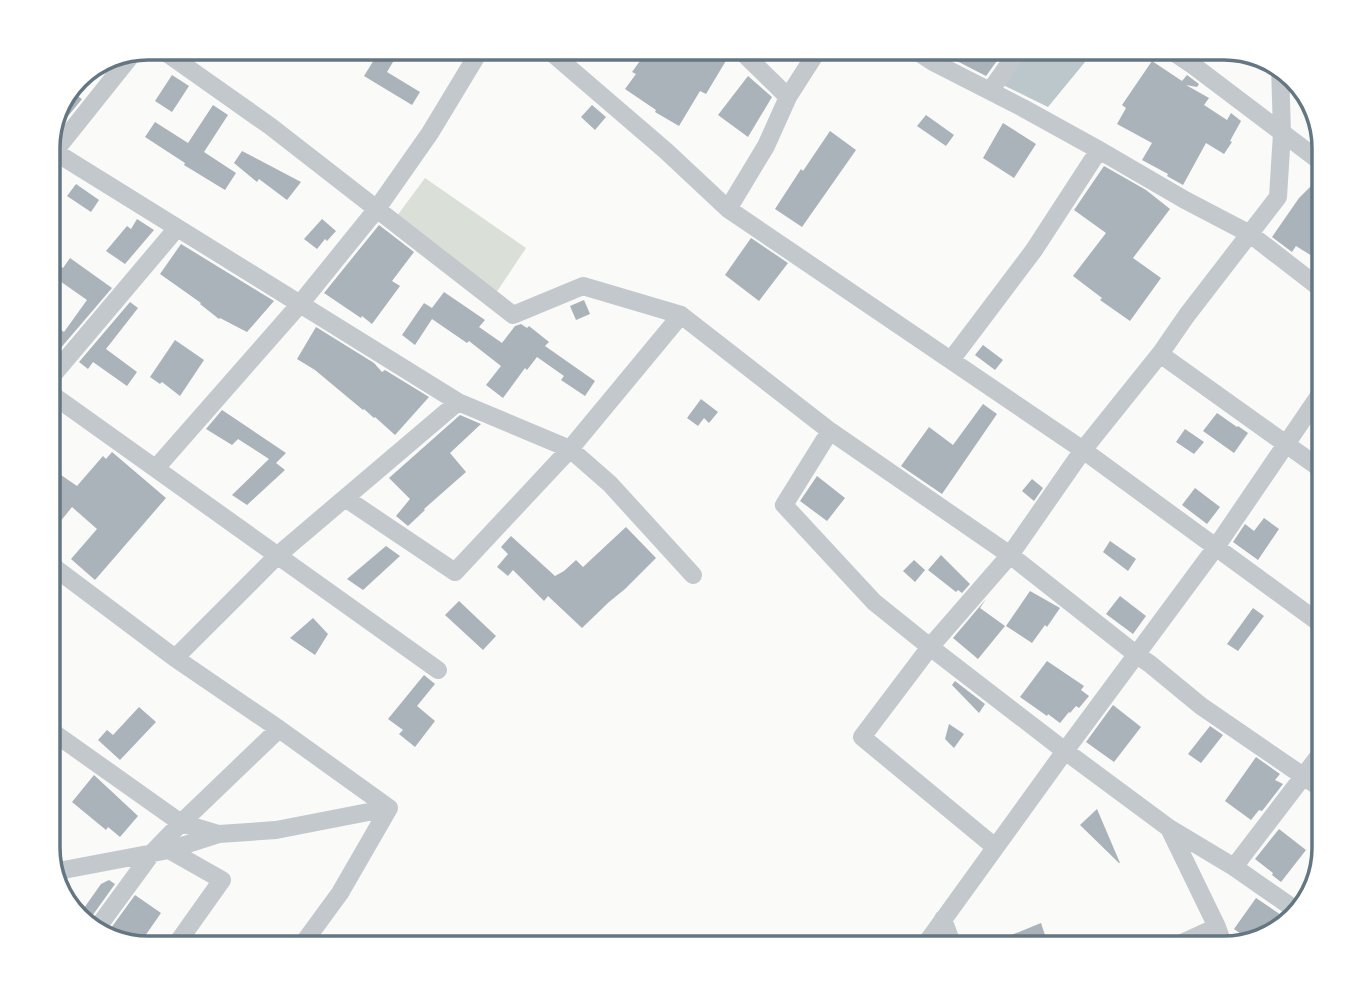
<svg xmlns="http://www.w3.org/2000/svg" width="1372" height="996" font-family="Karla,sans-serif">
<style>
.green{fill:#dadfd7}
.water{fill:#bbc7cb}
.building{fill:#aab3b9}
.lines{fill:none;stroke-linecap:round;stroke-linejoin:round}
.minor{stroke:#c3c8cc;stroke-width:18}
.rim{fill:none;stroke:#657683;stroke-width:3.5}
</style>
<rect width="100%" height="100%" fill="#fafaf8"/>
<path class="green" d="M425,178l101,70 -32,48 -103,-72z"/>
<path class="water" d="M1026,47h40l19,15 -37,45 -47,-23z"/>
<path class="building" d="M382,47h20l-15,25 33,20 -8,13 -48,-29z
M650,47h64l13,12 -21,35 -6,-3 -21,35 -24,-14 1,-2 -31,-21 11,-15 -4,-2z
M936,47h71l-21,29 -35,-18z
M1152,61l30,20 5,-6 12,9 -2,3 -11,-2 23,13 -5,7 23,15 4,-7 10,8 -11,20 2,1 -8,12 -18,-11 -23,42 -16,-9 1,-2 -26,-14 10,-17 -35,-19 9,-16 -4,-3z
M172,75l17,11 -17,26 -17,-11z
M748,76l24,21 -24,40 -30,-22z
M71,92l11,7 -31,38 -1,-1z
M213,105l15,10 -24,37 32,21 -11,17 -41,-25 1,-2 -40,-26 10,-15 33,21z
M592,105l14,12 -11,13 -14,-13z
M926,115l28,20 -8,11 -29,-20z
M1003,123l33,21 -22,34 -31,-20z
M830,131l26,19 -54,77 -27,-18 26,-40 2,2z
M242,151l59,31 -14,18 -28,-21 -2,3 -23,-19z
M1104,166l42,24 24,19 -37,49 28,20 -31,43 -30,-21 2,-2 -29,-22 33,-43 -32,-23z
M1321,176h4v61l-13,19 -16,-10 -4,6 -20,-15 27,-39 13,-13 1,1z
M76,184l23,16 -8,12 -24,-16z
M137,219l17,11 -29,34 -19,-13 21,-25 4,3z
M322,219l14,12 -9,10 -2,-2 -8,10 -13,-10z
M379,225l35,27 -22,29 8,5 -28,38 -10,-8 -1,2 -37,-25z
M751,238l37,25 -29,38 -34,-26z
M181,244l93,57 -27,31 -27,-14 -1,1 -19,-15 1,-1 -41,-29z
M47,258l16,10 7,-10 42,30 -65,76v-44l17,12 23,-32 -40,-28z
M444,292l41,28 -6,7 23,16 13,-17 6,-2 6,4 2,-2 20,16 -4,4 50,35 -10,15 -24,-16 3,-4 -27,-19 -10,13 -2,-2 -22,30 -17,-13 15,-19 -32,-25 -2,2 -35,-24 -17,26 -13,-10 22,-32 8,5z
M584,300l6,14 -14,6 -6,-14z
M130,302l8,6 -32,41 31,23 -10,14 -34,-24 -5,7 -9,-7z
M316,327l58,36 8,9 3,-2 44,27 -34,38 -20,-18 -1,1 -10,-9 -1,1 -48,-40 -18,-11z
M175,340l29,20 -24,36 -18,-14 -2,2 -10,-7z
M983,345l20,15 -8,10 -20,-15z
M701,399l17,13 -9,11 -5,-5 -6,8 -11,-8z
M983,404l14,10 -55,80 -41,-28 28,-39 24,18z
M222,410l64,43 -10,10 9,7 -38,35 -15,-10 37,-36 -31,-20 -6,6 -26,-16z
M1217,413l20,14 1,-1 10,7 -14,20 -31,-22z
M460,415l21,9 -31,29 16,19 -42,37 1,1 -17,16 -12,-10 14,-17 -21,-21z
M1185,429l19,13 -10,12 -18,-12z
M112,452l54,46 -71,82 -24,-21 26,-30 -25,-22 -25,31v-61l9,6 5,-8 16,11 26,-30 3,3z
M817,476l28,22 -18,23 -27,-20z
M1032,479l11,9 -9,13 -12,-10z
M1195,488l25,19 -13,17 -25,-19z
M1264,518l15,11 -21,31 -25,-18 12,-18 9,7z
M626,527l30,31 -31,31 -16,13 -27,26 -34,-32 -4,5 -31,-31 -5,6 -11,-9 11,-13 -7,-7 10,-11 44,40 9,-5 12,-11 7,7z
M1110,541l26,18 -8,12 -25,-19z
M386,546l14,10 -37,34 -16,-11z
M941,555l29,29 -8,9 -4,-3 -2,2 -28,-22z
M914,560l11,10 -10,12 -12,-11z
M1030,591l30,17 -13,19 -2,-2 -13,18 -26,-17z
M1120,596l26,20 -13,18 -27,-20z
M986,599l-6,9 25,18 -27,33 -25,-21z
M459,601l37,35 -13,14 -38,-35z
M1253,608l11,8 -26,35 -11,-7z
M313,618l15,16 -13,21 -25,-17z
M1047,661l37,25 -3,4 8,6 -10,12 -3,-2 -6,7 -1,-1 -9,11 -12,-9 -1,2 -27,-19z
M424,675l11,9 -18,22 18,15 -20,26 -16,-13 4,-4 -15,-11z
M955,681l30,23 -6,9 -27,-28z
M1113,705l28,22 -27,35 -28,-20z
M139,707l17,15 -36,38 -22,-20 9,-10 6,5z
M949,724l15,10 -10,14 -9,-9z
M1210,726l13,9 -22,28 -13,-9z
M1256,757l24,17 -5,6 8,4 -21,27 -3,-1 -8,10 -26,-19z
M94,775l44,41 -18,21 -12,-10 -2,3 -34,-28z
M1097,809l23,54h-1l-39,-38z
M1279,829l27,21 -25,32 -9,-7 1,-2 -18,-14z
M109,880l6,4 -30,42 -25,-28 -1,-4 2,-2 23,16 17,-24z
M135,895l26,18 -23,33 -32,-11z
M1256,898l34,23 -21,17 -24,6 -8,-6 4,-4 -7,-5z
M1041,923l4,12 -37,14 -4,-11z"/>
<g class="lines">
<path class="minor" d="M158,47l112,79 243,189 70,-29 98,29 149,116 -46,74 90,97 56,45 135,104 104,77 65,39 66,46
M545,47l121,104 62,58 355,241 242,177
M737,47l51,50
M910,47l23,15 90,46 76,42 86,50 65,34 75,58
M1166,47l28,19 131,99
M990,91l31,-44
M47,147l411,255 112,47 111,-134
M47,161l87,-109
M728,209l38,-63 22,-49 32,-50
M1160,354l165,118
M951,360l83,-110 65,-100
M47,382l130,-154
M47,391l391,279
M830,431l180,124 127,100 13,9 51,42 124,85
M156,468l144,-164 76,-94 54,-77 52,-86
M345,498l110,74 115,-123 40,35 83,91
M47,562l128,96 104,71 110,79
M175,658l103,-103 180,-153
M47,728l134,95 37,11
M1169,828l48,99 8,22
M995,847l-133,-110 68,-90 80,-92 73,-105 77,-96 27,-39 91,-118 4,-64 -2,-67
M169,850l53,30 -49,69
M1234,867l91,-119
M53,872l116,-22 50,-16 57,-4 113,-22
M943,919l11,30
M95,931l57,-78 29,-30 98,-94
M299,949l41,-56 49,-85
M922,949l143,-198 151,-204 109,-160
M1169,949l48,-22"/>
</g>
<path d="M0 0H1372V996H0ZM148 60H1224A88 88 0 0 1 1312 148V848A88 88 0 0 1 1224 936H148A88 88 0 0 1 60 848V148A88 88 0 0 1 148 60Z" fill="#fff" fill-rule="evenodd"/>
<path class="rim" d="M148 60H1224A88 88 0 0 1 1312 148V848A88 88 0 0 1 1224 936H148A88 88 0 0 1 60 848V148A88 88 0 0 1 148 60Z"/>
</svg>
